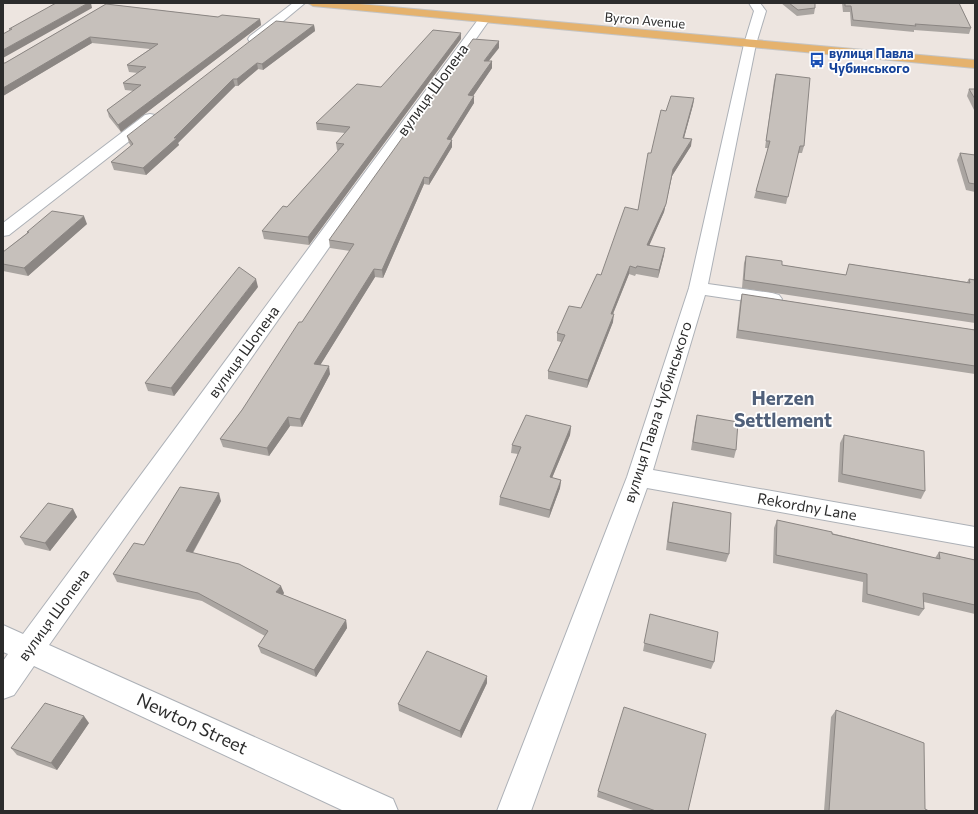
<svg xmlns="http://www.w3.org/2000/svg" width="978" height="814" font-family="Commissioner,sans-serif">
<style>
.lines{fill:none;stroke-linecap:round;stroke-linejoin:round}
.street-casing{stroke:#adb1b7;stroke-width:2}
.primary-casing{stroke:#c4c4c4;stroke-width:2}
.street{fill:#fff;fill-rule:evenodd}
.primary{fill:#e5b26d;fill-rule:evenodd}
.wall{fill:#aaa5a1}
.shaded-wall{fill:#8b8683}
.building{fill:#c6c0bb;stroke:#8b8683}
.labels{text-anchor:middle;stroke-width:3.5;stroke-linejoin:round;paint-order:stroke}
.far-street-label{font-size:13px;fill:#2c2c2c;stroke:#fff}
.far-transit-label{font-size:13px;font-weight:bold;fill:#164399;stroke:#fff;text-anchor:start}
.street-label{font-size:15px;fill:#2c2c2c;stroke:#fff}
.near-street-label{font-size:18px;fill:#2c2c2c;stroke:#fff}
.district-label{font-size:19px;font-weight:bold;fill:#50607a;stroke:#fff}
</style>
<rect width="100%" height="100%" fill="#ede5e0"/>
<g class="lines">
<defs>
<path id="street" d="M293,3h12l-47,39h-8l-2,-3 2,-3z
M749,3h11l6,8 -10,33 -48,240 64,9 7,2 3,4 -3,4 -7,2 -67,-10 -52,175 322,57v20l-328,-59 -116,323h-34l130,-334 62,-189 55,-244 10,-33z
M484,16l6,3 -441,626 344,154 5,12h-54l-310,-145 -20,29 -11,4v-38l5,-7 -5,-2v-27l20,9 457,-617z
M150,114l5,1 2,3 -2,3 -146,114 -6,1v-13l142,-108z"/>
<path id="primary" d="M308,3h40l627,57v8l-662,-62z"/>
</defs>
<use href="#street" class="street-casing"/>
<use href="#primary" class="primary-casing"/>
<use href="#street" class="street"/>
<use href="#primary" class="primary"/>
</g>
<path class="wall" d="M781,3h34v5l-1,6 -17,2z
M842,3h117l12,25 -2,6 -55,-4v2l-63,-6 -1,-14h-7z
M106,4l112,13 42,2 1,6 -140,107 -12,-15 -2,-7 27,-19 -9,-1 -2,-7 15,-10 -9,-1 -2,-7 23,-16 -58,-6 -89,53v-33h2z
M314,25l1,6 -52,39 -5,-1 -20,17h-3l-57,57 1,2 -33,30 -32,-5 -3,-8 20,-16 -2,-3 -2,-7z
M461,39l-152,206 -45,-6 -2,-8 25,-24 51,-56 -1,-1 -1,-7 9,-10 -28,-3 -1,-7 65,-36z
M499,48l-11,13h4v7l-19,28 1,7 -23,37h1v7l-23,38 -5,-1 -41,94 -8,-1 -55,88 10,9 -28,53 -12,-1 -21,30 -46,-9 -3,-8 22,-29 60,-88 48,-71 -20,-3 -1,-8z
M776,74l28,72 -2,7h-4l-12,51 -32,-6 14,-50h-3l9,-67z
M969,89h6v23l-8,-16z
M694,98l-1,7 -9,33 7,8 -19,30 -8,36 -15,33 15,10 -6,23 -22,-4 -1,2 -6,-2 -16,40v8l-26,66 -39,-9v-8l13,-29 -4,-1v-8l24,-25 20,-33 37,-65 13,-57 15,-42z
M960,153l15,2v37l-9,-2 -9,-30z
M87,224l-59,52 -25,-5v-19l24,-19v-1z
M746,256l36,9 64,10 3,-11 118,18 2,-3 6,1v43l-233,-35 2,-25z
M258,287l-84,109 -26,-5 -3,-8z
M742,294l233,36v44l-239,-36 4,-36z
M697,415l39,35 -2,8 -43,-8 4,-27z
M571,426l-1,9 -18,43 9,2 -1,8 -11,30 -50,-13 1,-8 18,-43 -7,-1 1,-8z
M844,435l81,56 -4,8 -83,-17 2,-39z
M221,501l-28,52 91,40 -1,2 63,25 1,8 -31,49 -55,-24 -3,-7 7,-10 -63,-35 -85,-19 -4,-8 31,-29z
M673,502l56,52 -3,8 -60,-12 5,-40z
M73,509l4,8 -27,34 -25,-6 -5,-8z
M777,520l158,38 4,-6 36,8v54l-51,-12v7l-5,7 -57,-14 1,-20 -90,-19 1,-35z
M650,614l64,48 -3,7 -68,-18z
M487,683l-26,55 -62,-27 -1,-7z
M836,710l89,99 4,2h-105l7,-94z
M89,723l-32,47 -40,-15 -6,-7z
M598,791l90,20h-52l-39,-14z"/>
<path class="shaded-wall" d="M88,3h3l1,5 -89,50v-8z
M260,19l1,6 -140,107 -3,-7z
M314,25l1,6 -52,39 -1,-6z
M461,33v6l-152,206 -1,-8z
M90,37l2,6 -89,53v-8z
M499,41v7l-15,19v-6z
M492,61v7l-23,34 -1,-7z
M257,63l1,6 -20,17 -1,-7z
M233,79l2,7 -57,57 1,2 -33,30 -3,-7z
M474,96v7l-27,43v-7z
M694,98l-1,7 -11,40 1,-7z
M692,139l-1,7 -19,30 -8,36 -18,41 1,-8 26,-76z
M452,140v7l-23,38v-7z
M424,177v7l-41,94 -1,-8z
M84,216l3,8 -59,52 -4,-8z
M665,248l-1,7 -6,23 1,-8z
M630,266l-1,8 -19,47 1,-7z
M374,269l1,8 -59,95 -2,-8z
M256,279l2,8 -84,109 -3,-8z
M614,314l-1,8 -26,66 1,-8z
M329,366l1,8 -28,53 -2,-8z
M288,417l2,9 -21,30 -2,-8z
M571,426l-1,9 -21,50 1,-8z
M561,480l-1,8 -11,30 1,-8z
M219,493l2,8 -32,58 -3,-8z
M73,509l4,8 -27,34 -5,-8z
M281,586l3,7 -5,7 -3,-8z
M346,620l1,8 -31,49 -2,-7z
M487,676v7l-26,55 -1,-7z
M84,716l5,7 -32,47 -6,-7z"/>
<path class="building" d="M56,3h32l-85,47v-16l9,-5h-3z
M789,3h26v5l-17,2z
M845,3h114l12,25 -56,-4 1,2 -63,-6 -2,-14h-6z
M106,4l112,13 4,-2 38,4 -142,106 -11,-15 34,-25 -18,-2 23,-16 -19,-2 31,-21 -68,-7 -87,51v-25h2z
M276,21l38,4 -52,39 -5,-1 -20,16h-4l-59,59h3l-34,30 -32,-6 22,-18 -6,-8z
M433,30l28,3 -153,204 -46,-6 21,-25 4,1 57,-63 -8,-1 14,-16 -34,-4 41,-39 24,3z
M473,39l26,2 -15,20h8l-24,34 6,1 -27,43 5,1 -23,38 -5,-1 -42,93 -8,-1 -60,95 15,2 -29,53 -12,-2 -21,31 -47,-9 22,-29 57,-88h3l52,-78 -25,-4z
M776,74l34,4 -6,68h-4l-12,51 -32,-6 14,-50h-4z
M969,89h6v10z
M671,96l23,2 -11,40 9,1 -19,30 -7,35 -19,41 18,3 -6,22 -22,-4 -1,2 -6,-2 -19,48h3l-26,66 -40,-9 17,-36 -8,-2 12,-27 12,2 16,-34 4,1 24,-68 13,3 10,-57h3l10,-43 5,1z
M960,153l15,2v29l-6,-1z
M52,211l32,5 -60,52 -21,-4v-12l26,-20h-2z
M746,256l36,5v4l64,10 3,-11 121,19 -1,-4 6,1v35l-231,-35z
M239,267l17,12 -85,109 -26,-5z
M742,294l233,36v36l-237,-36z
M526,415l45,11 -21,51 11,3 -11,30 -50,-13 21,-50 -9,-2z
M697,415l41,7 -2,28 -43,-8z
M844,435l80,16 1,40 -83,-17z
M180,487l39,6 -33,58 53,13 42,22 -5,6 70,28 -32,50 -56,-24 10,-15 -70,-38 -85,-19 21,-31 10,2z
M673,502l58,11 -2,41 -61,-12z
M48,503l25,6 -28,34 -25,-6z
M777,520l55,12v2l108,25 -1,-7 36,8v45l-52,-12 1,16 -57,-15v-20l-91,-19z
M650,614l68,18 -4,30 -70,-19z
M427,651l60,25 -27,55 -62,-27z
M45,703l39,13 -33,47 -40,-15z
M624,707l82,27 -18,77h-32l-58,-20z
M836,710l88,33 1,66 4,2h-100z"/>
<defs>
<symbol id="bus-bare" viewBox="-9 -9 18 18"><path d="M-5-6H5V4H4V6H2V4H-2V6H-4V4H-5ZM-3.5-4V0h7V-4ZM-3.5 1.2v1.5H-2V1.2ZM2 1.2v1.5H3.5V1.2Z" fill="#1a4fb4" stroke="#fff" stroke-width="2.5" paint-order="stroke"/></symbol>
</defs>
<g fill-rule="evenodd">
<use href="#bus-bare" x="806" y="49" width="22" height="22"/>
</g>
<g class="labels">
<g class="far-street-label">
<text transform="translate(645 20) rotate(5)" y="5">Byron Avenue</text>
</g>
<g class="far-transit-label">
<text x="829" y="58">вулиця Павла<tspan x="829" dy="15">Чубинського</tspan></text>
</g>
<g class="street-label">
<text transform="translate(433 90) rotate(-54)" y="5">вулиця Шопена</text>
<text transform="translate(244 352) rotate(-54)" y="5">вулиця Шопена</text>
<text transform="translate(658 412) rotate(-72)" y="5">вулиця Павла Чубинського</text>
<text transform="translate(807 507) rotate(10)" y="5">Rekordny Lane</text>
<text transform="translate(54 615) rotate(-54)" y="5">вулиця Шопена</text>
</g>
<g class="near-street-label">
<text transform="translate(192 724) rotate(25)" y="6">Newton Street</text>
</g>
<g class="district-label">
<text x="783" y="405">Herzen<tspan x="783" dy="22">Settlement</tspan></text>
</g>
</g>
<rect width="978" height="814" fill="none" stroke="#2c2c2c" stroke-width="8"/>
</svg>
